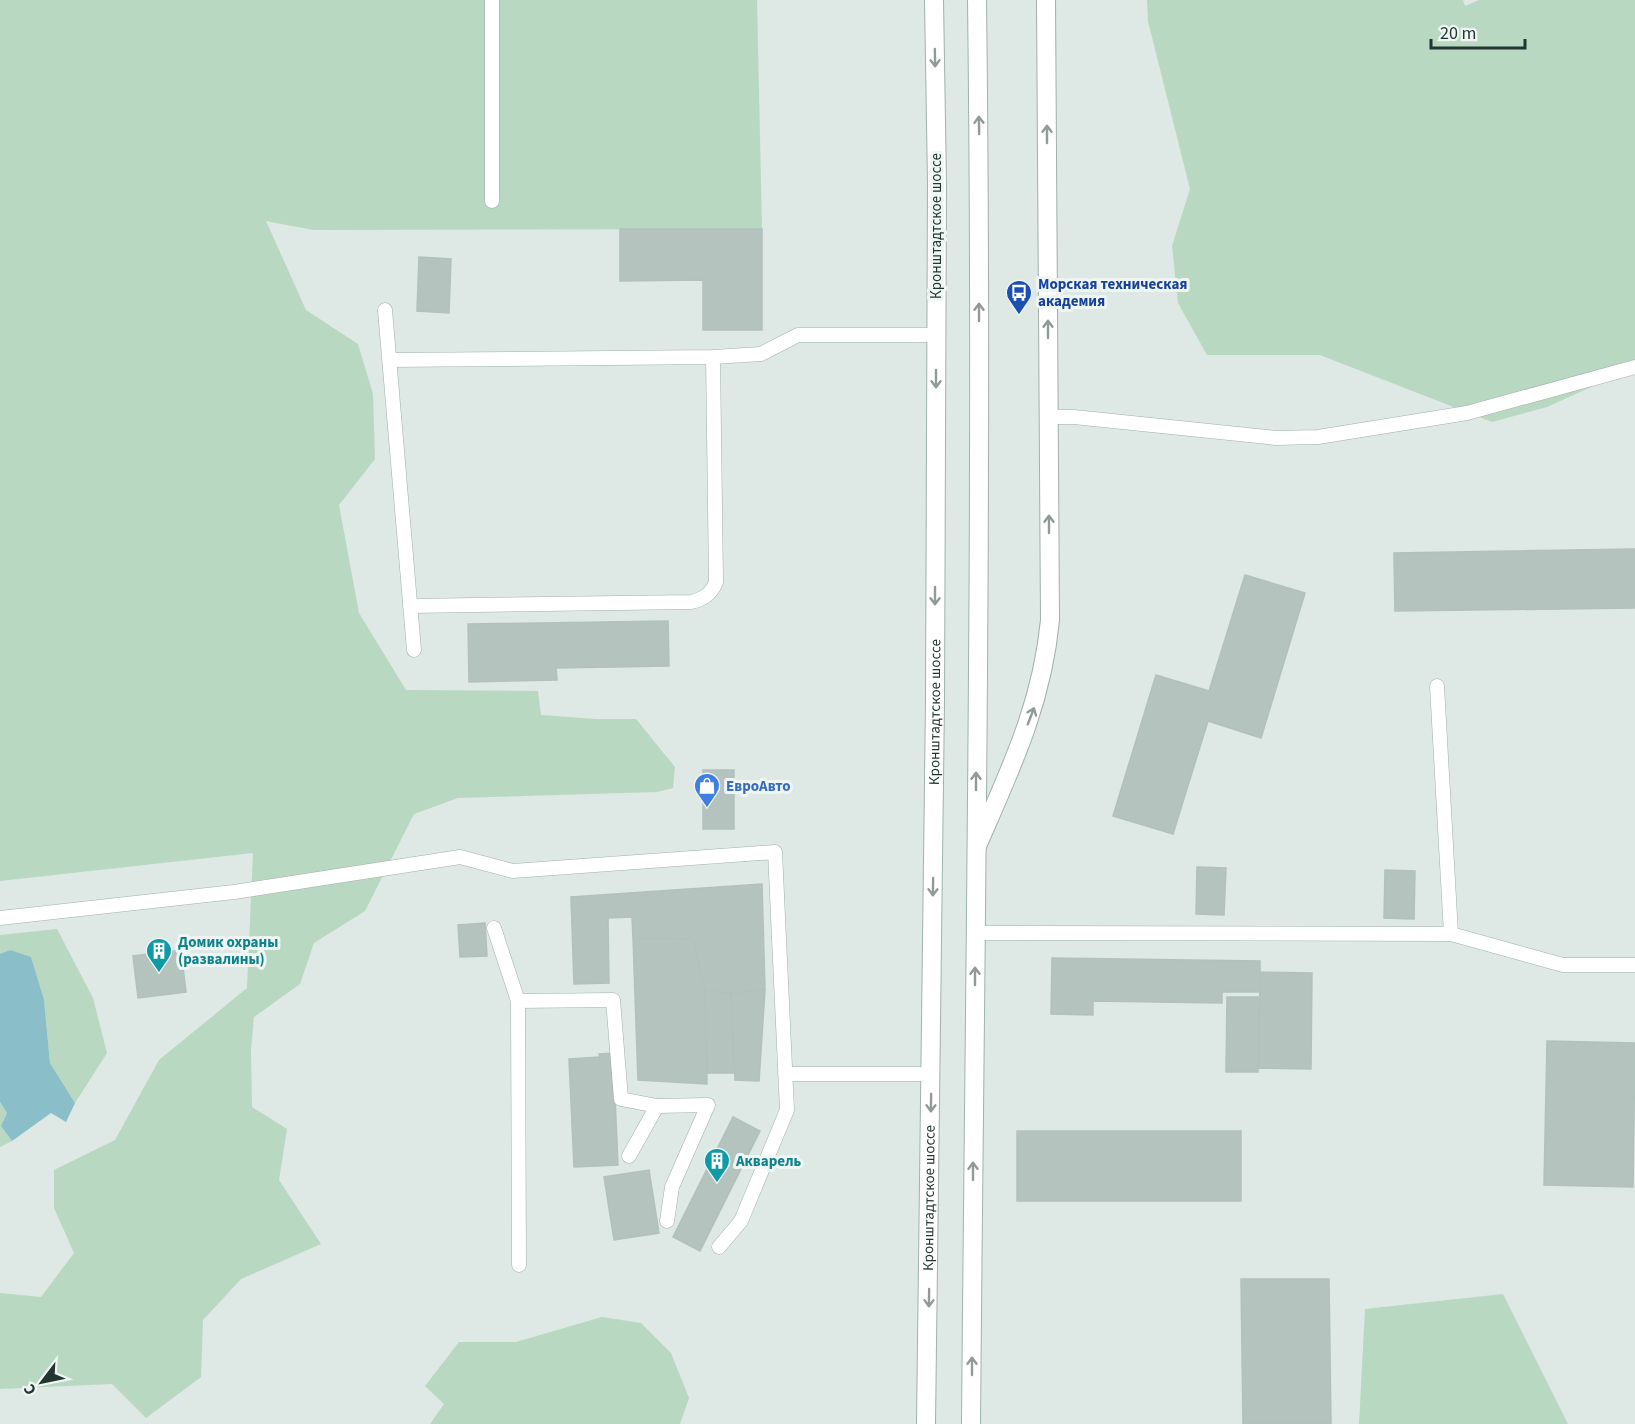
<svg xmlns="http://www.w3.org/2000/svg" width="1635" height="1424" font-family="'Source Sans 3',sans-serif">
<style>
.green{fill:#b9d8c2}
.water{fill:#8abec9}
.building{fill:#b4c3bd;stroke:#b1c1bb;stroke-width:1.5}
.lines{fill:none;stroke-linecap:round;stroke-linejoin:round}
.service-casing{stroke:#a2afab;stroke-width:15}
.minor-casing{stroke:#a2afab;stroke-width:20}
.secondary-casing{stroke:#9fb3ac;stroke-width:20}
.service{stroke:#fff;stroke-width:14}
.minor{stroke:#fff;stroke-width:18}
.secondary{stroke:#fff;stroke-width:18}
.oneway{stroke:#909a98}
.labels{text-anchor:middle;stroke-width:6;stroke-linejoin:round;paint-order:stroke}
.street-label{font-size:15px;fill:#213631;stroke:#eef5f2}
.transit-label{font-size:15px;font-weight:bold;fill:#164399;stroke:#eef5f2;text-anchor:start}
.shop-label{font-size:15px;font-weight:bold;fill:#366cbe;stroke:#eef5f2;text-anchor:start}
.culture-label{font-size:15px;font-weight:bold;fill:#0d838f;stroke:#eef5f2;text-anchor:start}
</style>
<rect width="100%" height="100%" fill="#dee8e4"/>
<path class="green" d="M0,0h757l5,229 -449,1 -47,-9 40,89 52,34 15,50 2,65 -36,46 20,108 47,77 132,1 3,24 55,4h40l39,48 -2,21 -16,4 -199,6 -44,16 -49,97 -51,32 -14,41 -46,33 -3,32 1,58 35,22 -8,51 42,64 -80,35 -38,41 -2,57 -55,41 -34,-34 -112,5v-96l41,4 33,-44 -20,-45v-38l61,-30 44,-80 88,-72 6,-135 -253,28z
M1147,0h316l2,6 14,-6h156v367l-88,40 -55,15 -172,-67h-113l-29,-52 -6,-57 18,-57 -42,-168z
M57,929l36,69 14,55 -32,50 -25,-40 -6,-63 -34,-50 -10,4v-19z
M0,1102l7,11 -6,13 11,15 -12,6z
M1503,1294l65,130h-209l6,-115z
M602,1317l39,6 30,30 18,45 -9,26h-250l14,-20 -19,-18 34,-44h57z"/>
<path class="water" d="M10,950l21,7 13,43 6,63 25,40 -9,19 -15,-9 -39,28 -11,-15 6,-13 -7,-11v-148z"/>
<path class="building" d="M620,229h142v101h-59v-50l-83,1z
M419,257l32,2 -2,54 -32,-2z
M1635,549v59l-240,3 -1,-58z
M1245,575l60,18 -44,145 -53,-17 -35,113 -60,-18 43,-141 53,16z
M668,621l1,45 -113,2 1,12 -88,2 -1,-58z
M703,770h31v59h-31z
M1197,867l29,1 -2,47 -28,-1z
M1385,870l30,1 -1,48 -30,-1z
M762,884l3,106 -34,3 -26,-2 -12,-52 -60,-1 -1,-21 -24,1 1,65 -35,1 -3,-87z
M485,923l2,33 -27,1 -2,-32z
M633,938l60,1 12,52 2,93 -69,-4z
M181,950l5,42 -48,6 -5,-42z
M1052,958l208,3v31h-38v11l-129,-2v14l-42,-1z
M1260,972l52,1 -1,96 -52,-1z
M765,990l-6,91 -24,-1 -4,-87z
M705,991l26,2 3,80h-27z
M1227,997h32l-1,75h-32z
M1547,1041l88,2 -2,144 -89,-2z
M613,1053l5,112 -44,2 -5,-108 31,-2 -1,-3z
M733,1117l27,14 -60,120 -27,-14z
M1017,1131h224v70h-224z
M649,1170l10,63 -45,7 -10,-63z
M1241,1279h88l2,145h-88z"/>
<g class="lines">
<defs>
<path id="service" d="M492,0v201
M385,310l29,340
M389,360l324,-3 48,-3 37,-19h138
M1048,417h26l202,21 42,-1 149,-24 168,-46
M410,606l281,-4c13,-3 20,-8 25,-20l-3,-225
M0,918l234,-26 226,-35 53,14 262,-19 12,258 -46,111 -22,26
M494,928l24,73 1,264
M975,933l476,1 -14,-248
M1451,934l112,31h72
M518,1001l95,-1 8,99 36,7 -28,50
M785,1074h146
M657,1106l51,-1 -36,82 -5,34"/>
<path id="minor" d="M977,846c33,-76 65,-141 73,-226l-4,-620"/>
<g id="secondary">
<path id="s1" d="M926,1424l9,-724 2,-517 -3,-183"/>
<path d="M971,1424c4,-475 12,-949 6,-1424"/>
</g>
</defs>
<use href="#service" class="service-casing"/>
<use href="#minor" class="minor-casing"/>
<use href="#secondary" class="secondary-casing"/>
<use href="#service" class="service"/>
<use href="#minor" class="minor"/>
<use href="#secondary" class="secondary"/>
</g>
<defs><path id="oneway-shaft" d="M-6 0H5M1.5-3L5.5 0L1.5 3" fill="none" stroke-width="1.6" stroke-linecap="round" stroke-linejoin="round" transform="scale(1.5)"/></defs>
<g class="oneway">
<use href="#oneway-shaft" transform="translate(935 58) rotate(89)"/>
<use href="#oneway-shaft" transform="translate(979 125) rotate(-91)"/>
<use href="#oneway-shaft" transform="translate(1047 134) rotate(-90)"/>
<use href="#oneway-shaft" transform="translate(979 312) rotate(-90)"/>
<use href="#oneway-shaft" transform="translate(1048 329) rotate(-90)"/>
<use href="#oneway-shaft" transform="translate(936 379) rotate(90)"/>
<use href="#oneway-shaft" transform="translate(1049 524) rotate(-90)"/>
<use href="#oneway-shaft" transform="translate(935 596) rotate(90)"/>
<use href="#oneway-shaft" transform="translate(1031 716) rotate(-69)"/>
<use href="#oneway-shaft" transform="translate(976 781) rotate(-90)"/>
<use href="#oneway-shaft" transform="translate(933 887) rotate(91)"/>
<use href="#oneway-shaft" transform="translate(975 976) rotate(-90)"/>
<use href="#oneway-shaft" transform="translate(931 1103) rotate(91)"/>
<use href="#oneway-shaft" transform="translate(973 1171) rotate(-90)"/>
<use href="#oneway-shaft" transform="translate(929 1298) rotate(91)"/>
<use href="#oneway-shaft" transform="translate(972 1366) rotate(-90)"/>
</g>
<defs>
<symbol id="bus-pin" viewBox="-11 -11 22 30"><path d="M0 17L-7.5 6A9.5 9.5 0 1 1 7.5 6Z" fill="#1a4fb4" stroke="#eef5f2"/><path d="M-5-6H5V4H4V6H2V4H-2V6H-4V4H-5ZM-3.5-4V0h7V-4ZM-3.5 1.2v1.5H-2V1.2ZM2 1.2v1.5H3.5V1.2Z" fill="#fff"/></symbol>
<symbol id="shop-pin" viewBox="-11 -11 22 30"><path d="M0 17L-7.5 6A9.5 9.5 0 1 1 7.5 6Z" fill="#3f7fe0" stroke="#eef5f2"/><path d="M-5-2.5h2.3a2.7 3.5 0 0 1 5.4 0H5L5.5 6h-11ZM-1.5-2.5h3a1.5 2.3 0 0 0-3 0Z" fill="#fff"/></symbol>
<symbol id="building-pin" viewBox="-11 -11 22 30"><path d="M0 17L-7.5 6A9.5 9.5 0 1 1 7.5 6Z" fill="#0f9aa8" stroke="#eef5f2"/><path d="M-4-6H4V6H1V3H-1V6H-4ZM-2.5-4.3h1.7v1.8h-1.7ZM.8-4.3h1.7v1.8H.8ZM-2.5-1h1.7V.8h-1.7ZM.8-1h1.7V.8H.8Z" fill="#fff"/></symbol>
</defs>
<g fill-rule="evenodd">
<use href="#bus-pin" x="1004" y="278" width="30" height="40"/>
<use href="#shop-pin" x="692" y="771" width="30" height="40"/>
<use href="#building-pin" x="144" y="936" width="30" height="40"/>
<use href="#building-pin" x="702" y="1146" width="30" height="40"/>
</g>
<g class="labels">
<g class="street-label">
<text transform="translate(936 226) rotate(-90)" y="5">Кронштадтское шоссе</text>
<text dy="5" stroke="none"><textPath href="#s1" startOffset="712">Кронштадтское шоссе</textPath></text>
<text dy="5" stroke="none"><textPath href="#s1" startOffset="226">Кронштадтское шоссе</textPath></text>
</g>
<g class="transit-label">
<text x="1038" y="289">Морская техническая<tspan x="1038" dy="17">академия</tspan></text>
</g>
<g class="shop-label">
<text x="726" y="791">ЕвроАвто</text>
</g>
<g class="culture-label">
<text x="178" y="947">Домик охраны<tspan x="178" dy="17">(развалины)</tspan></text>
<text x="736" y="1166">Акварель</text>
</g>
</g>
<g transform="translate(42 1382) rotate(238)" stroke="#eef5f2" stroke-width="4.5" paint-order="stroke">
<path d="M0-4.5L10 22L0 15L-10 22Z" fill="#213631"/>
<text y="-9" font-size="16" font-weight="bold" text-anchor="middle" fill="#213631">С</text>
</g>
<path d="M1431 39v9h94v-9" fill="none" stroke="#213631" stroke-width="3"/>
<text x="1440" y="39" font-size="18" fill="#213631" stroke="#eef5f2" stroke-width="4.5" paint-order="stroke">20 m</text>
</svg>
